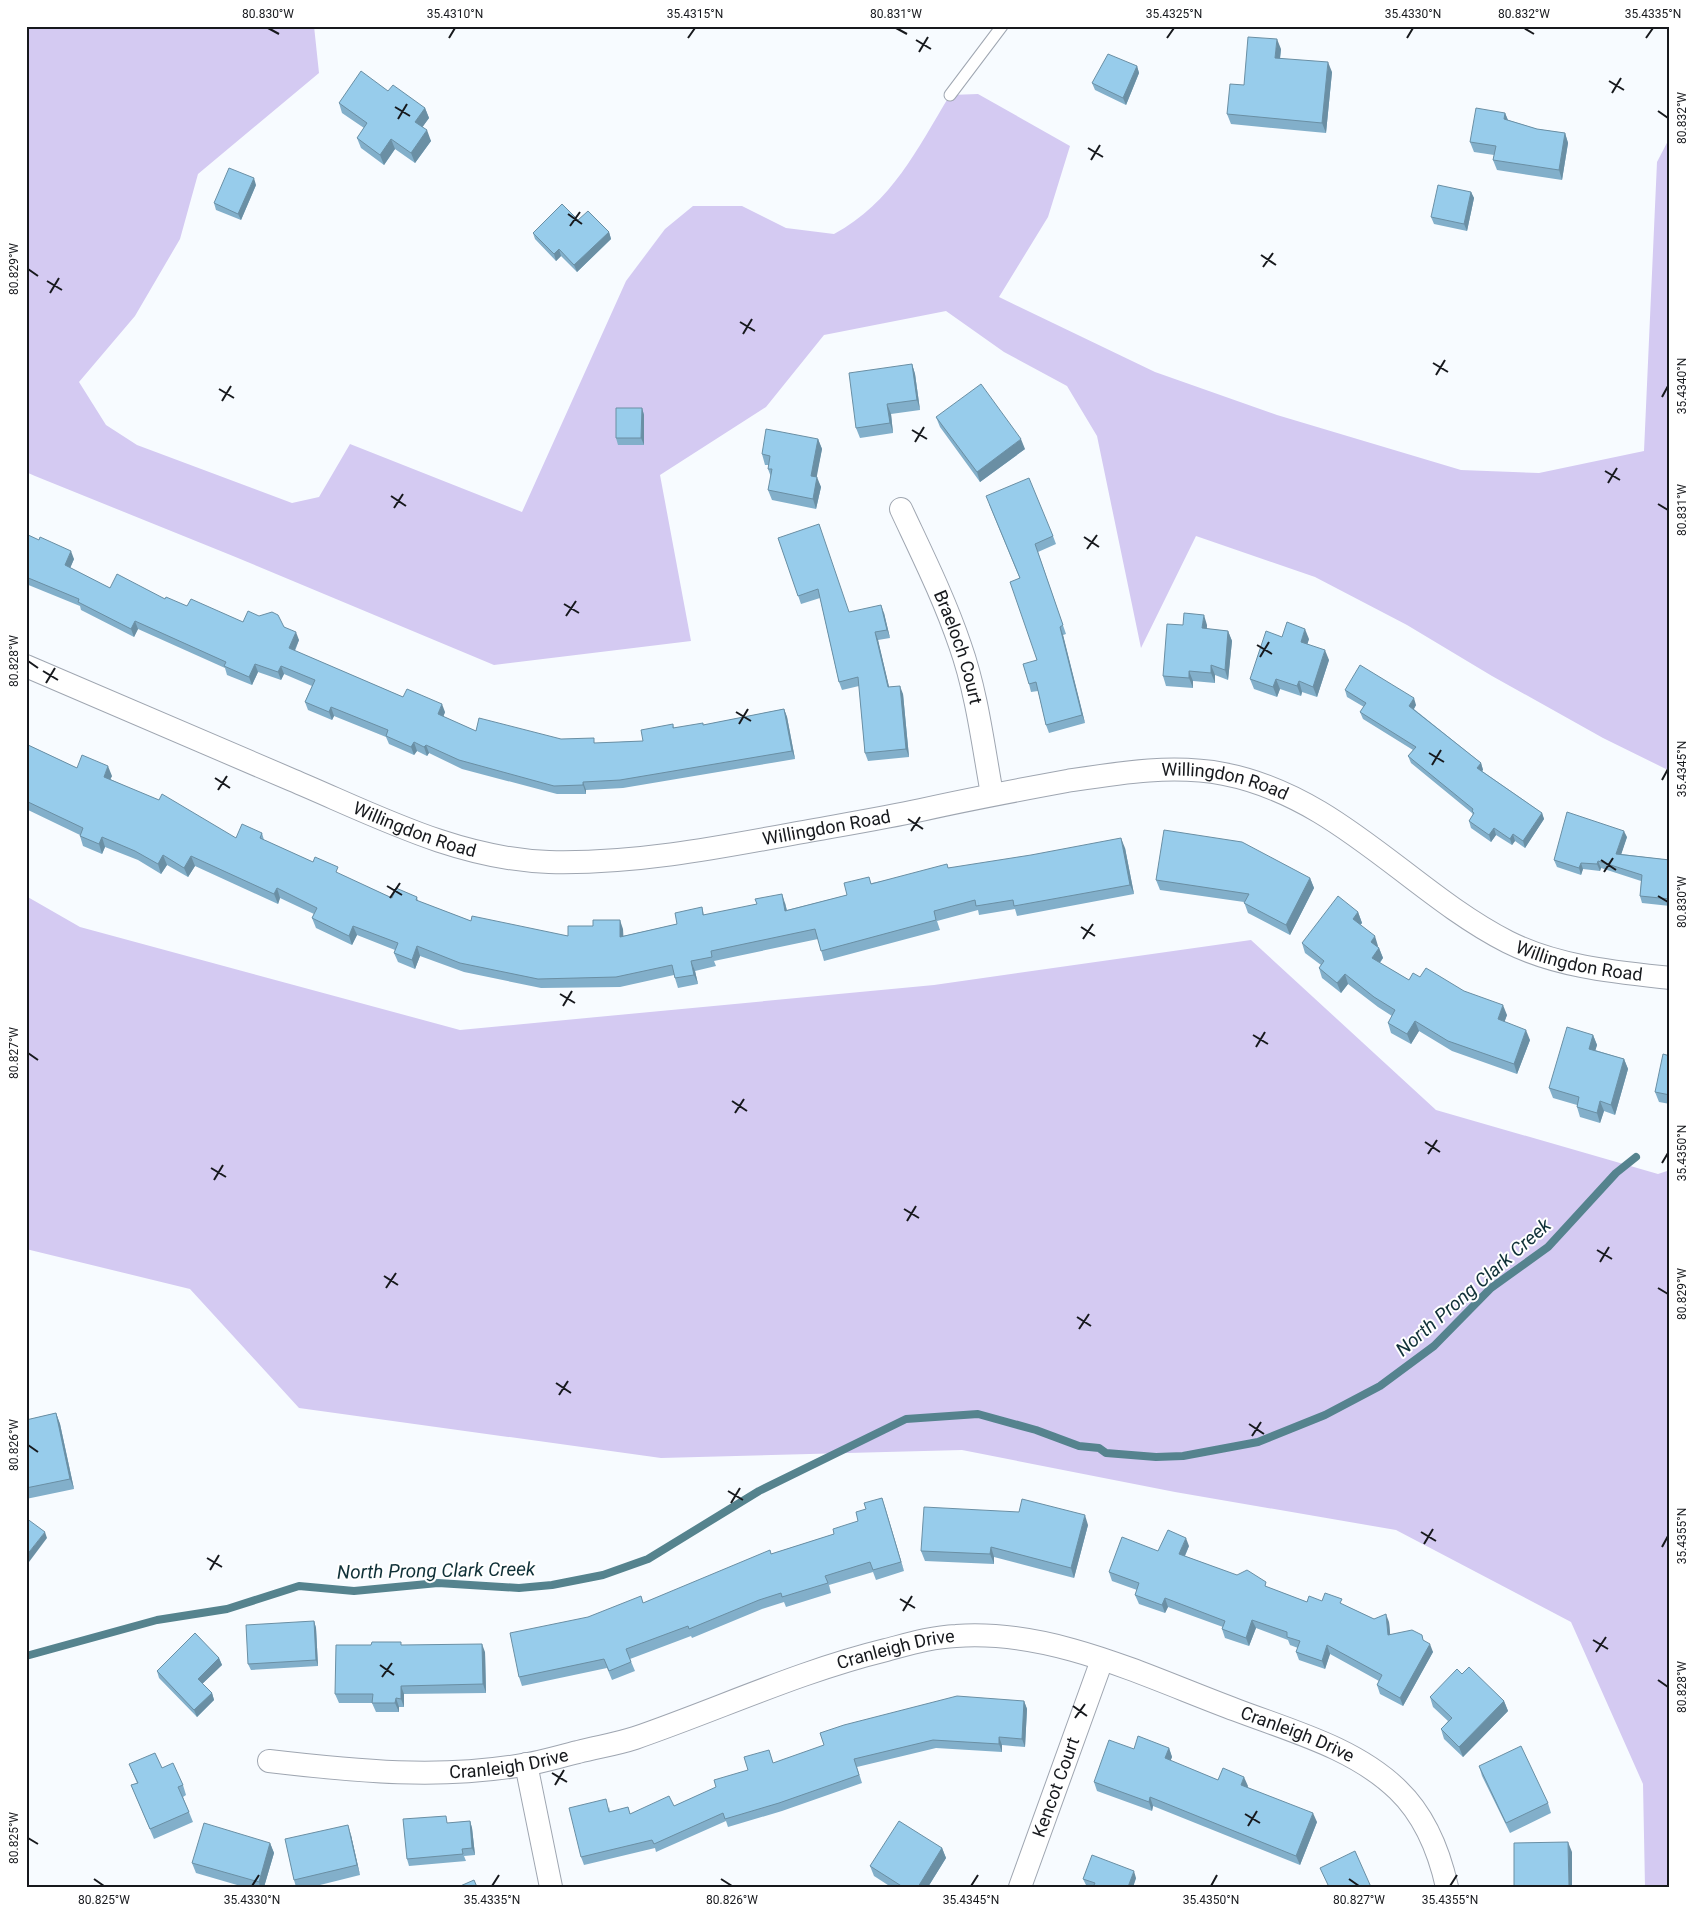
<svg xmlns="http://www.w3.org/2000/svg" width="1696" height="1913" font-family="Roboto,sans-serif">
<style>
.green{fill:#d4caf2}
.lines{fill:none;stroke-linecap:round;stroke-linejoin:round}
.stream{stroke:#55838e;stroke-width:8}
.service-casing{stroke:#9fa6b1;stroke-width:13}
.minor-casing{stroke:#9fa6b1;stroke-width:24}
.service{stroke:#fff;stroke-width:11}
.minor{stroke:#fff;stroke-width:22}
.wall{fill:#82afca}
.shaded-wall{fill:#6a8fa4}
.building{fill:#97cceb;stroke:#6a8fa4}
.ticks{fill:none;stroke:#17191d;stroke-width:2}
.labels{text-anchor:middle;stroke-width:4;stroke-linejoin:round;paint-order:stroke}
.street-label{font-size:18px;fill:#17191d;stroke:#fff}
.water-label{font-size:19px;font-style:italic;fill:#103138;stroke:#fff}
.neatline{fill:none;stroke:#17191d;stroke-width:2}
.ticks-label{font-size:12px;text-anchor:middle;fill:#17191d}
</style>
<rect width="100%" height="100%" fill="#f7fbff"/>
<path class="green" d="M26,26h288l5,47 -121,101 -18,65 -45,77 -56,66 27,43 31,20 155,58 27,-6 31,-53 172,68 104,-231 39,-52 28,-23h49l44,22 48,6c58,-31 83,-85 116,-139l28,-1 92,52 -22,71 -49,80 156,75 122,43 184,55 78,3 105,-22 13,-289 13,-25v634l-67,-33 -111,-62 -85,-51 -92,-48 -119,-41 -55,112 -44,-212 -30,-50 -63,-34 -58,-41 -122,24 -58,72 -106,68 31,166 -197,24 -261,-109 -198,-80 -9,-4z
M26,896l54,31 380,103 474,-45 317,-45 185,170 222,64 12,-4v717h-25l-2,-103 -72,-162 -175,-92 -221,-38 -213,-42 -301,8 -362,-50 -109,-119 -164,-40z"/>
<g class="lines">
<path class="stream" d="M26,1656l131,-36 70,-11 72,-23 55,5 84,-8 81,5 33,-3 51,-10 45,-16 111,-68 147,-72 72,-5 58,16 43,16 20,2 7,5 50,4 27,-1 75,-14 67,-27 55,-29 54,-40 57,-58 57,-41 68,-74 20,-16"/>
<defs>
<path id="service" d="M950,95l52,-69"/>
<g id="minor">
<path id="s1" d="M901,509c21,45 43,89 59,136 17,48 23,100 32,149"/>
<path id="s2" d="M26,666c89,38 178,76 266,114 83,35 165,79 257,82 82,2 163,-13 243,-28 43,-8 87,-15 129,-24 49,-11 97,-20 146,-29 52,-8 105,-17 157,-7 114,22 186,118 284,168 50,25 107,30 162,36"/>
<path id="s3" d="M269,1761c85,10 173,19 259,3 17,-3 33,-8 50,-12 19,-5 39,-8 57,-14 84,-29 165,-67 251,-88 23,-6 46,-13 70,-14 97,-7 191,41 280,74 55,21 119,38 162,80 27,26 41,61 49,97"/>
<path d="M526,1764l25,123"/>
<path id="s4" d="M1020,1887l82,-227"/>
</g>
</defs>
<use href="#service" class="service-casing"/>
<use href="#minor" class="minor-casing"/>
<use href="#service" class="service"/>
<use href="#minor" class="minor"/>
</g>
<path class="wall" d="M1281,49l-1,9 52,14 -6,61 -95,-9 -4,-10 17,-29z
M1137,66l2,7 -13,32 -31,-15 -3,-7z
M388,91l37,17 4,10 -7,9 9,14 -16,22 -20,-14 -11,16 -23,-17 -4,-10 7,-10 -22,-15 -3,-10z
M1505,113l3,7 29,9 28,4 3,10 -6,37 -65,-10 -4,-10 1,-5 -20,-3 -4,-10z
M256,185l-15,35 -25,-10 -2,-7z
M1471,192l3,6 -7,33 -33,-7 -3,-7z
M578,220l31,12 2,7 -34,33 -16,-16 -5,5 -21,-22 -2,-6z
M912,364l3,10 5,36 -29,4 2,19 -33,5 -4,-10z
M642,408l2,7v30h-26l-2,-7z
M936,417l89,32 -45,33 -40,-55z
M818,439l4,10 -6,28 5,10 -5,22 -44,-9 -4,-10 3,-13 -3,-8 1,-4h-4l-3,-11z
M989,504l64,32 3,8 -18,8 28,82 -3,1 22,88 -36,10 -3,-8 -8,-34 -7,1 -2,-8 8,-24 -17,-81z
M26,534l48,25 -4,9 40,20 55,11 22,7 56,16 16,-6 25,11 15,13 -4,11 108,46 42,15 -2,5 33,14 120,12 47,-2 30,-17 1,4 29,-3 81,-16 3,8 8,42 -172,29 -37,2v4h-29l-95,-25 -33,-16 -2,3 -10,-5 -3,4 -25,-11 -3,-7 -52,-21 -2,4 -24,-10 -3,-8 7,-16 -28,-12 -3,6 -23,-8 -6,13 -25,-10 -2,-7 -87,-39 -4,8 -53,-27 -1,-4 -54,-22z
M778,538l71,74 35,1 6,25 -12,2 11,47 14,7 6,63 -41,4 -3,-8 -6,-67 -17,4 -3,-8 -19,-84 -19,6z
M1183,625h24v4l21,2 4,10 -4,39 -13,-5v8l-22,-2v7l-27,-2 -3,-10z
M1282,637l27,2 -2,5 22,16 -12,37 -15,-5 -1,4 -21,-7 -3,8 -23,-8 -4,-10z
M1345,690l71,15 -2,4 67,54 2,7 -1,1 60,42 2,6 -19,29 -10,-7 -3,4 -16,-10 -5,7 -20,-14 -2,-7 4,-6 -1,-2 -61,-50 -3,-7 5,-6 -50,-31 -3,-7 4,-5 -17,-10z
M26,744l51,24 35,8 -2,3 126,59 26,-5 2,7 128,58 25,-1 1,4 53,20 97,15 55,-7v7l54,-12 25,-17 2,8 81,-12 2,7 60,-15 25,-12 76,-15 177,-20 9,46 -117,22 -2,-7 -36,6 -1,-5 -41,11 3,9 -116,31 -6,-22 -104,22 2,5 -21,5 3,13 -20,4 -4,-13 -54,12 -79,1 -77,-16 -44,-16 -5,13 -17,-7 -4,-9 1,-3 -38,-15 -5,10 -36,-17 -4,-10 2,-4 -34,-16 -2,6 -83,-38 -7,11 -21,-12 -6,9 -23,-14 -33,-13 -3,7 -19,-8 -3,-10v-1l-54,-26z
M1627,837l-6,17 49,6v46l-28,-3 -2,-7 1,-15 -40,-13 -1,3 -17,-2 -2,6 -24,-8 -3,-7z
M1310,878l4,10 -24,47 -42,-22 -4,-11 -84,-12 -4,-10z
M1358,912l4,11 -2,2 19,23 4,10 -3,5 29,17 11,-3 87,38 -3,7 26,18 -13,34 -65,-23 -33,-20 -8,13 -20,-11 -3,-10 4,-7 -14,-9 -30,-23 -7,9 -19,-15 -3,-10 2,-3 -16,-12 -3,-10z
M1593,1035l4,10 -2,5 29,9 4,10 -13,46 -11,-4 -4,12 -20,-6 -3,-10v-2l-24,-7 -4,-10z
M1670,1056v48l-11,-2 -4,-10z
M56,1413l4,11 14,65 -48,10v-79z
M882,1498l22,73 -28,9 -3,-8 -44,13 2,8 -45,14 -2,-5 -22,7 -70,29 -1,-2 -61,23 5,12 -23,9 -5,-12 -85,18 -3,-9 69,-60 55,-14 128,-49 63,-20 24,-13 8,-12z
M1088,1525l-14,53 -80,-21v7l-69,-3 -4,-10z
M1189,1546l-4,10 122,46 15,-1 22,4 30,14 15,3 1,12 34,7 9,11 -30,54 -23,-12 -3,-9 2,-4 -49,-27 -5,15 -26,-9 -3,-8 2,-4 -8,-3 -2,-5 -32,-12 -7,18 -24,-8 -3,-9 1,-2 -55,-20 -3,6 -26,-9 -4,-9 2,-5 -25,-9 -3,-9 49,-21z
M314,1621l2,7 2,38 -67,4 -3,-6z
M402,1645l83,7 1,41 -82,1v13h-5v5h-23l-4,-9h-33l-4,-9z
M219,1658l3,7 -20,19 10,9 2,7 -17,17 -38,-39 -2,-7z
M1462,1674l42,27 4,10 -45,46 -19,-18 -3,-10 7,-8 -15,-14 -3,-10z
M1024,1701l3,8 -2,38 -23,-2v7l-66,-4 -79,19 5,16 -80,28 -54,16 -2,-6 -70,31 -1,-4 -71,17 -3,-8 28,-50 1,5 18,-5 2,7 44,-8 100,-43z
M1169,1748l3,9 -2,4 48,19 30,6 -1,1 70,35 -17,43 -147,-59 -1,5 -55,-20 -3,-9 40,-33z
M129,1764l33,4 21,17 3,10 -3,2 10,25 -39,17 -23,-54 6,-2z
M1479,1766l69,37 3,10 -41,20 -28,-57z
M470,1821l2,7 3,27 -11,1 2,5 -57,5 -2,-7 42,-36z
M351,1835l9,40 -48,12h-16l-2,-7z
M270,1843l4,10 -10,34h-20l-48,-14 -4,-10z
M942,1848l4,10 -18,29h-37l-17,-11 -4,-10z
M1136,1878l-3,9h-44l-3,-2 -3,-6z"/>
<path class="shaded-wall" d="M1277,39l4,10 -2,19 -4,-10z
M1328,62l4,10 -6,61 -4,-10z
M1137,66l2,7 -13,32 -3,-7z
M425,108l4,10 -10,14 -4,-10z
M1505,113l4,10 -5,-4z
M427,130l4,11 -16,22 -4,-10z
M1565,133l3,10 -6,37 -3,-10z
M391,139l4,10 -11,16 -4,-10z
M254,178l2,7 -15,35 -3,-6z
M1471,192l3,6 -7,33 -3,-7z
M609,232l2,7 -34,33 -3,-7z
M559,249l2,7 -5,5 -2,-7z
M912,364l3,10 5,36 -3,-10z
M887,404l4,10 2,19 -3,-10z
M642,408l2,7v30l-3,-7z
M818,439l4,10 -7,37 -4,-10z
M1021,439l4,10 -45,33 -3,-10z
M817,477l4,10 -5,22 -3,-10z
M71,551l3,8 -6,14 -3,-8z
M881,605l3,8 6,25 -3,-8z
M1204,615l3,10 -1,13 -4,-10z
M135,621l3,8 -4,8 -3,-8z
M1060,627l3,8 22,88 -3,-8z
M1305,629l4,10 -4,13 -4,-10z
M1228,631l4,10 -4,39 -3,-10z
M296,632l3,8 -7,16 -3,-8z
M875,632l3,8 13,55 -3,-8z
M1325,650l4,10 -12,37 -4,-10z
M255,664l3,8 -6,13 -3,-8z
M1211,665l4,10v8l-4,-10z
M281,666l3,8 -3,6 -3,-8z
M1189,671l4,10v7l-4,-10z
M1276,679l4,10 -3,8 -4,-10z
M1299,681l3,11 -1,4 -4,-10z
M900,686l3,8 6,63 -3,-8z
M1414,698l2,7 -4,7 -3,-6z
M442,704l3,8 -4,11 -3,-9z
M331,707l3,9 -2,4 -3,-8z
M784,709l3,8 8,42 -3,-8z
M414,742l3,9 -3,4 -3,-8z
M426,745l3,8 -2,3 -3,-9z
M1481,763l2,7 -4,4 -2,-6z
M108,766l4,10 -5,10 -3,-9z
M583,782l3,8v4l-3,-9z
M1542,813l2,6 -19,29 -2,-7z
M1494,828l2,7 -5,7 -2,-7z
M1624,831l3,6 -8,24 -3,-7z
M1513,834l2,7 -3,4 -2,-6z
M102,837l3,10 -3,7 -3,-10z
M1121,838l4,10 9,46 -4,-9z
M163,855l4,10 -6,9 -3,-10z
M191,856l4,10 -7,11 -4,-9z
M1598,861l3,7 -1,3 -3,-7z
M1581,863l2,6 -2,6 -2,-7z
M1310,878l4,10 -24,47 -4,-10z
M277,888l3,10 -2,6 -4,-10z
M782,894l3,9 4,18 -4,-10z
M1358,912l4,11 -5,6 -4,-10z
M620,920l3,9 1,17 -4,-9z
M353,926l4,9 -5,10 -3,-9z
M1375,936l3,10 -4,6 -3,-10z
M417,946l3,10 -5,13 -3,-9z
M1379,948l4,10 -8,10 -3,-10z
M691,961l4,10 3,13 -4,-9z
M1345,974l3,10 -7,9 -4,-10z
M1503,1005l4,10 -5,14 -4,-10z
M1415,1021l4,10 -8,13 -4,-10z
M1526,1030l4,10 -13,34 -3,-10z
M1593,1035l4,10 -4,14 -4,-10z
M1624,1059l4,10 -13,46 -4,-10z
M1600,1101l4,10 -4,12 -3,-10z
M56,1413l4,11 14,65 -4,-10z
M882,1498l3,9 19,64 -3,-9z
M1085,1515l3,10 -14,53 -3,-10z
M45,1532l2,6 -21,28v-10z
M1186,1538l3,8 -7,16 -3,-8z
M991,1547l3,10v7l-4,-10z
M1165,1598l3,9 -3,6 -3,-8z
M1386,1614l3,8 2,21 -3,-8z
M1252,1620l4,8 -7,18 -3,-8z
M314,1621l2,7 2,38 -2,-6z
M482,1644l3,8 1,41 -3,-9z
M1430,1644l3,8 -30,54 -3,-8z
M1327,1645l3,9 -5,15 -3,-8z
M219,1658l3,7 -22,21 -2,-7z
M401,1686l3,8v13l-3,-8z
M212,1693l2,7 -17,17 -3,-7z
M396,1698l3,9v5l-4,-9z
M1024,1701l3,8 -2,38 -3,-8z
M1504,1701l4,10 -45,46 -4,-10z
M999,1737l3,8v7l-3,-8z
M1169,1748l3,9 -4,10 -3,-9z
M1244,1777l4,9 -3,8 -4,-9z
M1150,1797l3,9 -1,5 -3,-9z
M1313,1813l4,9 -17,43 -4,-9z
M470,1821l2,7 3,27 -3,-7z
M348,1825l3,10 9,40 -3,-10z
M1568,1842l4,10v35h-3z
M270,1843l4,10 -10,34h-4l-1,-5z
M942,1848l4,10 -18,29h-10z
M1134,1871l2,7 -3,9h-5z"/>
<path class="building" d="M1248,37l29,2 -2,19 53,4 -6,61 -95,-9 3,-30 14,1z
M1108,54l29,12 -14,32 -31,-15z
M361,71l27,20 5,-6 32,23 -10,14 12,8 -16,23 -20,-14 -11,16 -23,-17 10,-15 -28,-20z
M1476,108l29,5 -1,6 33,10 28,4 -6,37 -66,-10 3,-14 -26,-4z
M229,168l25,10 -16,36 -24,-11z
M1438,185l33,7 -7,32 -33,-7z
M562,204l16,16 10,-9 21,21 -35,33 -15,-16 -5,5 -21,-21z
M912,364l5,36 -30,4 3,19 -34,5 -7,-55z
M981,384l40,55 -44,33 -41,-55z
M616,408h26l-1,30h-25z
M766,429l52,10 -7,37 6,1 -4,22 -45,-9 4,-21h-4l2,-13 -8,-2z
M1029,478l24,58 -18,8 28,81 -3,2 22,88 -36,10 -10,-43 -7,2 -6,-20 14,-4 -27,-78 10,-4 -34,-82z
M819,524l30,88 32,-7 6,25 -12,2 13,55 12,-1 6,63 -41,4 -7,-76 -19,5 -21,-93 -20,7 -20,-58z
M26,534l13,6 1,-3 31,14 -6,14 45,23 7,-14 48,25 1,-2 21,9 4,-7 52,23 5,-11 11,5 13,-4 6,3 6,12 12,5 -7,16 114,49 4,-8 35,15 -4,10 38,17 3,-13 82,21 33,-1v5l49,-2 -2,-11 32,-6v4l30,-5v2l81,-16 8,42 -172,29 -37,2v3l-29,1 -95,-26 -33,-15 -2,2 -10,-5 -3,5 -25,-11 2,-6 -57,-23 -2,5 -24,-10 10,-22 -34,-14 -3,6 -23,-8 -6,13 -25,-11 2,-4 -91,-41 -4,8 -53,-27 1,-3 -53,-22z
M1184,613l20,2 -2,13 26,3 -3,39 -14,-5v8l-22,-2v7l-26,-2 4,-52 16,1z
M1287,622l18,7 -4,13 24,8 -12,37 -14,-6 -2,5 -21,-7 -3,8 -23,-8 16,-48 16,6z
M1360,665l54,33 -5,8 72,57 -4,5 65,45 -19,28 -10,-7 -3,5 -16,-11 -5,7 -20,-14 5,-8 -2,-2 1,-2 -65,-53 8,-9 -56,-35 6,-9 -21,-13z
M26,744l51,24 5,-13 26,11 -4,11 55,23 3,-6 74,44 6,-14 20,9 -2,5 53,24 2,-5 23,10 -2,5 56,26 4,-10 21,9 -1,3 55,21 1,-5 96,20v-10h25v-6h27v17l57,-13 -2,-11 27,-6 1,8 54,-11 -2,-5 27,-5 3,17 62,-16 -3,-12 25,-6 2,7 76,-20 1,4 83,-13 90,-17 9,47 -116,21 -1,-6 -37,6 -1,-6 -41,11 2,9 -115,31 -6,-22 -104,22 1,6 -21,4 3,14 -19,3 -3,-13 -56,12 -78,2 -78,-16 -43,-17 -5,14 -18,-7 4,-10 -45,-17 -4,10 -37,-18 5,-10 -40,-20 -3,6 -83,-38 -7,12 -21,-13 -5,9 -23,-13 -33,-14 -3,7 -19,-8 3,-8 -57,-27z
M1567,812l57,19 -8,23 54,6v39l-30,-3 2,-21 -44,-14 -1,3 -16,-1 -2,5 -25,-8z
M1164,830l78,12 68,36 -24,47 -42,-22 5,-9 -93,-14z
M1338,896l20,16 -5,7 22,17 -4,6 8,6 -7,10 37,22 4,-7 7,4 6,-9 38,23 39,14 -5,14 28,11 -12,34 -66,-23 -33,-20 -8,13 -19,-11 7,-13 -21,-13 -29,-23 -8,9 -18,-15 5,-7 -22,-18z
M1567,1027l26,8 -4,14 35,10 -13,46 -11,-4 -3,12 -20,-6 2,-10 -30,-9z
M1663,1054l7,2v39l-15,-3z
M56,1413l14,66 -44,9v-68z
M882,1498l19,64 -28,8 -3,-8 -45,14 3,7 -46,14 -1,-4 -22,7 -70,29 -1,-3 -62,23 5,13 -22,9 -5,-12 -85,18 -9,-44 78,-16 53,-21 2,7 127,-53 1,4 63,-20 -1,-5 25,-8 -2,-9 10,-3 -2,-6z
M1022,1499l63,16 -14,53 -80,-21 -1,7 -69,-3 3,-44 95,5z
M26,1518l19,14 -19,24z
M1168,1530l18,8 -7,16 58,21 10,-5 19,12 -1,4 42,16 2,-6 13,5 3,-8 17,6 -2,4 34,16 12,-5 2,21 24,-5 10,5 1,5 7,4 -30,54 -23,-13 5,-10 -55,-30 -5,16 -26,-9 4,-11 -13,-4v-5l-35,-12 -6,18 -24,-9 3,-8 -60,-23 -3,7 -27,-10 4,-12 -30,-11 13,-35 36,14z
M314,1621l2,39 -68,4 -2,-39z
M195,1633l24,25 -21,21 14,14 -18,17 -37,-39z
M372,1642h29v3l81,-1 1,40 -82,2v13l-5,-1 -1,5h-23l1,-9h-38l1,-49h35z
M1469,1667l35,34 -45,46 -18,-18 11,-11 -22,-21 27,-28 5,5z
M957,1696l67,5 -2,38 -23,-2v7l-66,-4 -79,19 5,16 -80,28 -54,16 -2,-6 -69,31 -2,-4 -71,17 -12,-49 37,-9 3,13 19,-5 2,7 39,-18 5,10 42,-19 -2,-7 34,-10 -4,-13 25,-7 4,13 51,-18 -4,-12 24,-8z
M1138,1736l31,12 -4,10 53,22 5,-12 21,9 -3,8 72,28 -17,43 -146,-59 -1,5 -55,-20 15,-42 25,9z
M1521,1746l27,57 -42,20 -27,-57z
M155,1753l7,15 11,-5 10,22 -5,2 11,25 -39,17 -19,-44 7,-2 -9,-19z
M446,1816l1,7 23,-2 2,27 -10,1 1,5 -56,5 -4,-40z
M899,1821l43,27 -24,39h-15l-33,-21z
M204,1823l66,20 -11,39 -67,-19z
M348,1825l9,40 -63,15 -9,-41z
M1568,1842l1,45h-55v-44z
M1355,1851l16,36h-42l-9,-19z
M1092,1855l42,16 -6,16h-35l2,-4 -12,-4z
M474,1880l3,7h-19z"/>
<path class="ticks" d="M268,28l11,6M896,28l11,6M1524,28l10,6M449,38l6,-10M688,38l7,-10M1167,38l7,-10M1407,38l6,-10M1646,38l7,-10M916,40l15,9M919,52l9,-15M1609,81l15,9M1612,93l9,-15M395,107l15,9M1658,111l10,7M398,119l9,-15M1088,148l15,9M1091,160l9,-15M568,214l14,10M570,226l10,-14M1261,255l15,10M1263,267l10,-14M28,269l10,7M47,281l15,9M50,293l9,-15M740,322l15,9M743,334l9,-15M1433,363l15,9M1436,375l9,-15M219,389l15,9M1662,397l6,-11M222,401l9,-15M912,430l15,9M915,442l9,-15M1605,471l15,9M1608,483l9,-15M391,496l15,10M1658,504l10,6M394,508l9,-14M1084,537l15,10M1087,549l10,-14M564,604l15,9M566,616l10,-15M1257,645l15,9M1260,657l9,-15M28,661l10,7M43,671l15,9M46,683l9,-15M736,712l15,9M739,724l9,-15M1429,753l15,9M1432,765l9,-15M215,778l15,10M1662,780l6,-11M218,790l9,-14M908,819l15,10M911,831l9,-14M1601,860l15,10M1604,872l9,-14M387,886l15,9M1658,896l10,6M390,898l10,-15M1081,927l14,9M1083,939l10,-15M560,994l15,9M563,1006l9,-15M1253,1035l15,9M1256,1047l9,-15M28,1053l10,7M732,1101l15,10M735,1113l9,-14M1425,1142l15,10M1428,1154l9,-14M1662,1163l6,-10M211,1168l15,9M214,1180l9,-15M904,1209l15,9M907,1221l9,-15M1597,1250l15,9M1600,1262l9,-15M384,1276l14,9M386,1288l10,-15M1658,1288l10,6M1077,1317l14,9M1079,1329l10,-15M556,1383l15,10M559,1395l9,-14M1249,1424l15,10M1252,1436l9,-14M28,1445l10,7M728,1491l15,9M731,1503l9,-15M1421,1532l15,9M1424,1544l9,-15M1662,1547l6,-11M207,1558l15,9M210,1570l9,-15M900,1599l15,9M903,1611l9,-15M1593,1640l15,9M1596,1652l10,-15M380,1665l14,10M382,1677l10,-14M1658,1680l10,7M1073,1706l14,10M1075,1718l10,-14M552,1773l15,9M555,1785l9,-15M1245,1814l15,9M1248,1826l9,-15M28,1838l10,6M94,1879l10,7M721,1879l11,7M1349,1879l10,7M252,1886l7,-11M492,1886l7,-11M971,1886l7,-11M1211,1886l6,-11M1450,1886l7,-11"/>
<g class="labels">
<g class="street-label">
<text dy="6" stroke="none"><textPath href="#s1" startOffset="150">Braeloch Court</textPath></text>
<text dy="6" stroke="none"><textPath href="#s2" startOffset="1246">Willingdon Road</textPath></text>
<text dy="6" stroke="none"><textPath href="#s2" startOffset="841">Willingdon Road</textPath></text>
<text dy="6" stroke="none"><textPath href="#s2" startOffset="422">Willingdon Road</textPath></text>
<text dy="6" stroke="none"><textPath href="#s2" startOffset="1651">Willingdon Road</textPath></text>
<text dy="6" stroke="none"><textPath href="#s3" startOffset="646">Cranleigh Drive</textPath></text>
<text dy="6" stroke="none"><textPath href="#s3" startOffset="1066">Cranleigh Drive</textPath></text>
<text dy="6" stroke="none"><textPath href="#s3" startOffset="241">Cranleigh Drive</textPath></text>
<text dy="6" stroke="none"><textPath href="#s4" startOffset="106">Kencot Court</textPath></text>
</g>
<g class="water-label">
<text transform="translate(1473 1287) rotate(-41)" y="7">North Prong Clark Creek</text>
<text transform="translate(436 1570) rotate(-1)" y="7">North Prong Clark Creek</text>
</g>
</g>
<rect width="1696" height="1913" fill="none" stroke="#ffffff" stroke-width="55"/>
<rect x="28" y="28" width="1640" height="1858" class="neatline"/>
<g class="ticks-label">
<text x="268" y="18">80.830°W</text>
<text x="455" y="18">35.4310°N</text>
<text x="695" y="18">35.4315°N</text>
<text x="896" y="18">80.831°W</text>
<text x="1174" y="18">35.4325°N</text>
<text x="1413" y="18">35.4330°N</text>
<text x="1524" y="18">80.832°W</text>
<text x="1653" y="18">35.4335°N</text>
<text transform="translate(1682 118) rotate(-90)" y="4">80.832°W</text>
<text transform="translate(14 269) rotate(-90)" y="4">80.829°W</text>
<text transform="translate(1682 386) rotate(-90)" y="4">35.4340°N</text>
<text transform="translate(1682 510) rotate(-90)" y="4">80.831°W</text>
<text transform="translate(14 661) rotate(-90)" y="4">80.828°W</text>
<text transform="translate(1682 769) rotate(-90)" y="4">35.4345°N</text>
<text transform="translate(1682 902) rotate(-90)" y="4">80.830°W</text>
<text transform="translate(14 1053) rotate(-90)" y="4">80.827°W</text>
<text transform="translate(1682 1153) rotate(-90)" y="4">35.4350°N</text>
<text transform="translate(1682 1294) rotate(-90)" y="4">80.829°W</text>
<text transform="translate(14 1445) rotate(-90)" y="4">80.826°W</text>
<text transform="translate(1682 1536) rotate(-90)" y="4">35.4355°N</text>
<text transform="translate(1682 1687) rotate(-90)" y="4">80.828°W</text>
<text transform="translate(14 1838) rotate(-90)" y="4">80.825°W</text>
<text x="104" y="1904">80.825°W</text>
<text x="252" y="1904">35.4330°N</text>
<text x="492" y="1904">35.4335°N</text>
<text x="732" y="1904">80.826°W</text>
<text x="971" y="1904">35.4345°N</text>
<text x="1211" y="1904">35.4350°N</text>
<text x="1359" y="1904">80.827°W</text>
<text x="1450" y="1904">35.4355°N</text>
</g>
</svg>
